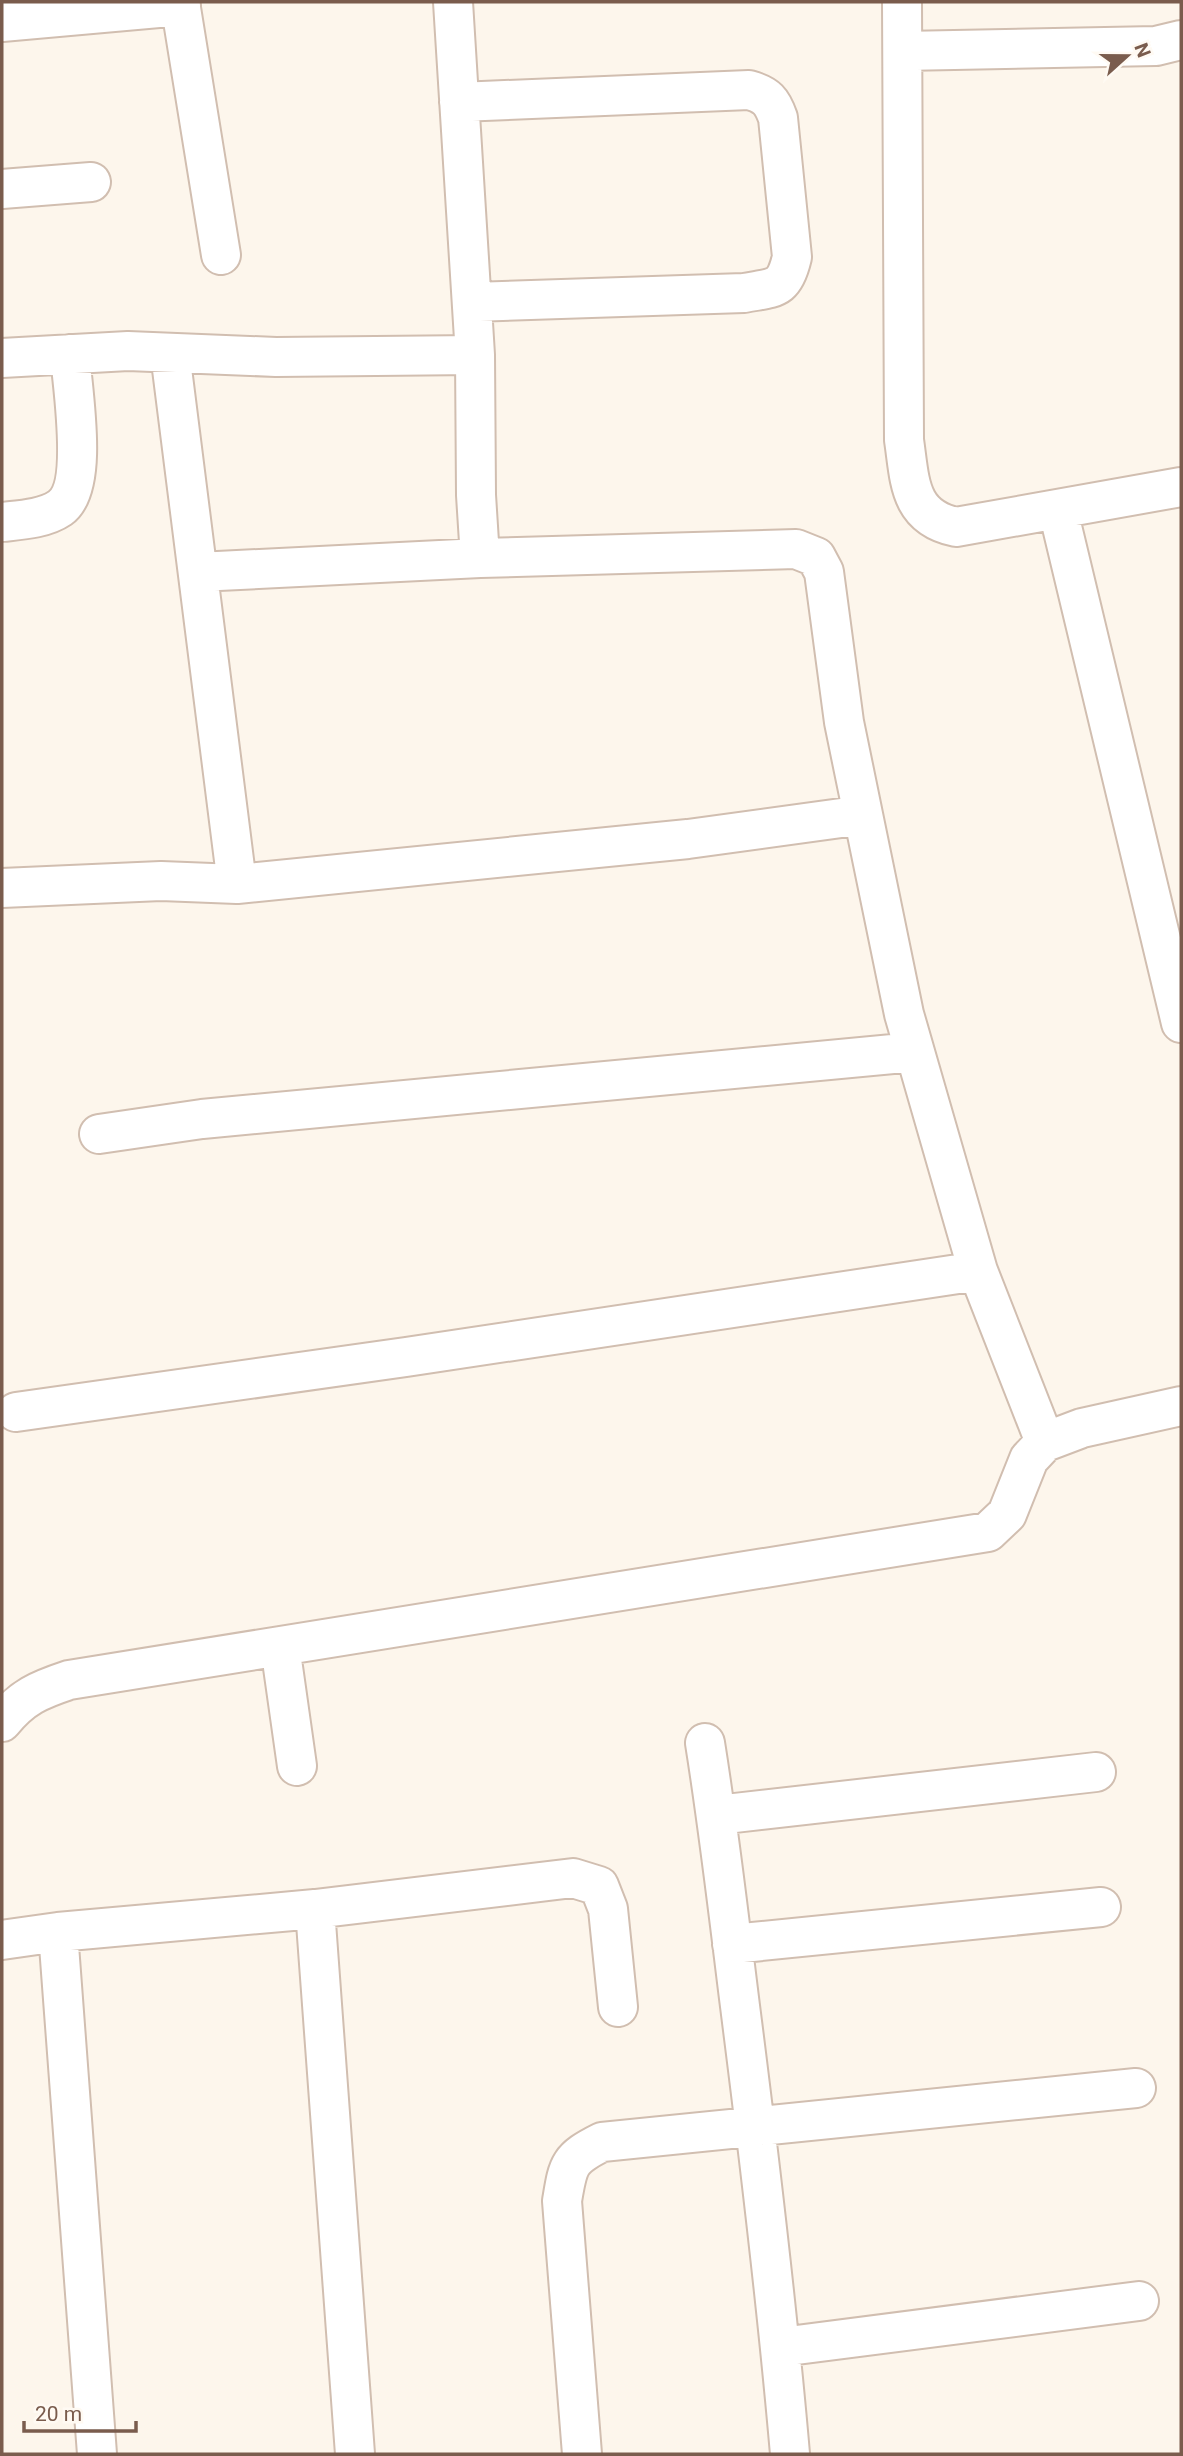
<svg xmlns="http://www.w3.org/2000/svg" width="1183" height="2456" font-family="Roboto,sans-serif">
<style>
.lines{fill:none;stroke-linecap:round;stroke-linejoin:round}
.minor-casing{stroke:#d1beb0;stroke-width:42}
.minor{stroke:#fff;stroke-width:38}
</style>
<rect width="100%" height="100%" fill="#fdf6ec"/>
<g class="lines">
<defs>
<path id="minor" d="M180,2l41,253
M453,2l22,353 1,140 4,63
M902,2l2,438c6,40 4,77 52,87l225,-40
M2,22l179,-16
M903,51l253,-5 25,-6
M459,102l290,-12c18,5 23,11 29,28l14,139c-8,34 -17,30 -48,36l-272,9
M2,189l89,-7
M170,353l67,531
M2,358l126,-7 148,6 199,-2
M1058,510l123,513
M2,522c18,-2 42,-3 58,-14 30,-21 12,-120 10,-154
M198,572l282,-14 316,-9 20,8 8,15 20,150 60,292 74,257 67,171
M2,888l159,-7 76,3 451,-45 175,-24
M99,1134l103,-15 712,-67
M16,1412l390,-55 572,-86
M280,1646l17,120
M2,1722c20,-25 37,-32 67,-42l919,-148 19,-18 22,-55 16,-17 37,-14 99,-22
M705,1743c14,87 24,175 35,263 19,149 37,298 50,448
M717,1815l379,-43
M315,1909l40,545
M58,1932l39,522
M2,1940l56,-8 257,-23 258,-31 26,8 9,23 10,98
M732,1944l369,-37
M781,2347l358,-46
M582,2454l-20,-253c6,-36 6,-42 40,-59l534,-54"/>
</defs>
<use href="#minor" class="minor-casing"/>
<use href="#minor" class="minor"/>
</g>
<rect width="1183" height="2456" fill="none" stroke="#7a5c4d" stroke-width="7"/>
<g transform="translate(1127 56) rotate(69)" stroke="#fffaf3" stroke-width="5" paint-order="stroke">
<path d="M0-5L12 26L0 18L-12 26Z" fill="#7a5c4d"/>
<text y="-10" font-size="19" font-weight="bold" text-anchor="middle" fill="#7a5c4d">N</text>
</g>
<path d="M24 2421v10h112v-10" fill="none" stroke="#7a5c4d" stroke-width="3.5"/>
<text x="35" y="2421" font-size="21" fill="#7a5c4d" stroke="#fffaf3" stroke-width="5" paint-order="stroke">20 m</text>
</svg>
